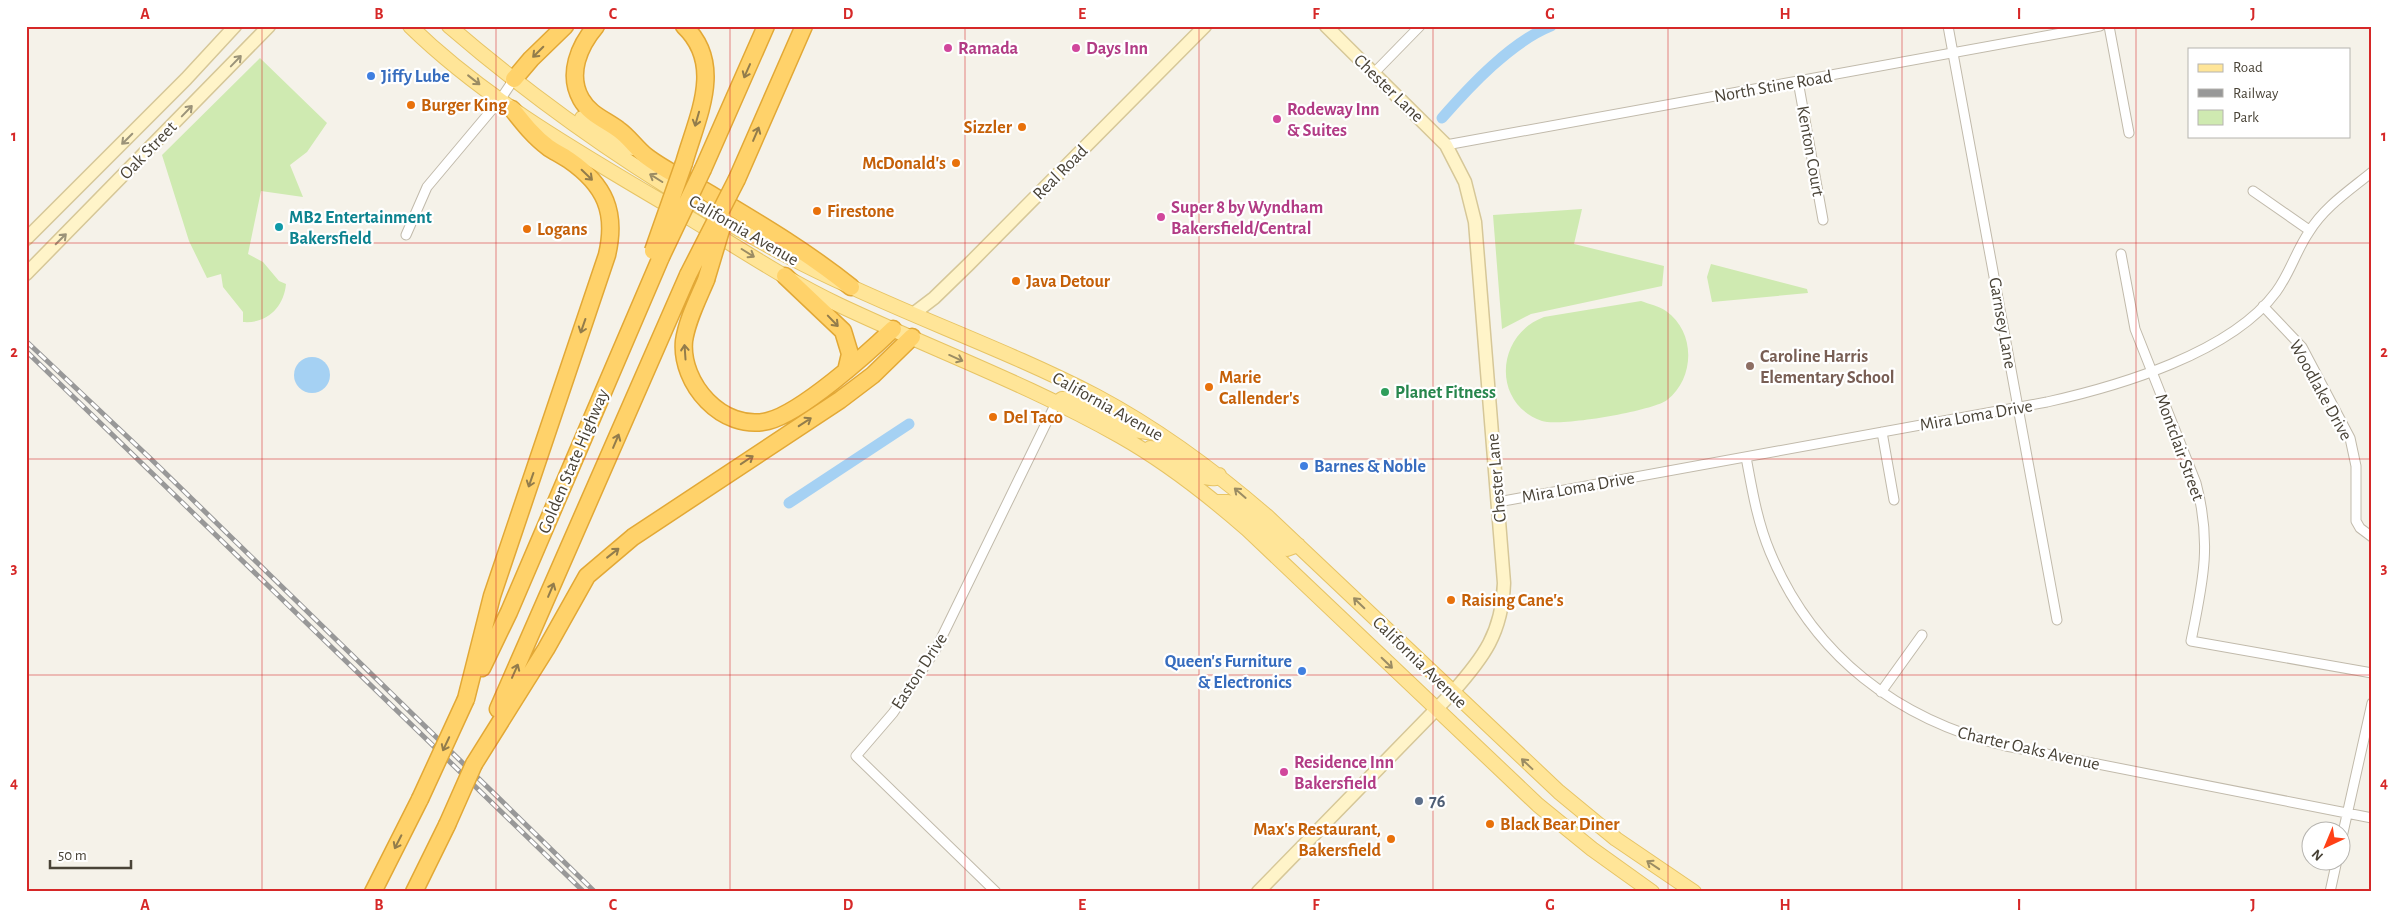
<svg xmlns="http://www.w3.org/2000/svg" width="2398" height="918" font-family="'Alegreya Sans',sans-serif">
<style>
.green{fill:#cfeab1}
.water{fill:#a5d1f3}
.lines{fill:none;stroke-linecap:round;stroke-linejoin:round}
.canal{stroke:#a5d1f3;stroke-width:11}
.street-casing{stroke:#c1baab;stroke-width:11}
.secondary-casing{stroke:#d6c798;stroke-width:15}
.primary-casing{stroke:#e7c465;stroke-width:16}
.highway-casing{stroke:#e2a836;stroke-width:19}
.street{stroke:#fff;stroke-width:9}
.secondary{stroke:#fff4c9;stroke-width:12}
.primary{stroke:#ffe598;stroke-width:14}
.highway{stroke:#ffd26a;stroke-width:16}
.rail-casing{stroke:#989898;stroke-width:5}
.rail{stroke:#fff;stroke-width:3;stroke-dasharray:9;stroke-linecap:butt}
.highway-bridge-casing{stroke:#e2a836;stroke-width:19;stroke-linecap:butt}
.highway-bridge{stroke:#ffd26a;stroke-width:16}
.oneway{stroke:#927c4b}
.oneway2{stroke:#9b9379}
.oneway3{stroke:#9b8c63}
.grid{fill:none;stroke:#d62828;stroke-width:1;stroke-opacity:0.55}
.hotel-dot{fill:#d1479c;stroke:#fff;stroke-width:2}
.shop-dot{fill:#3f7fe0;stroke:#fff;stroke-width:2}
.food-dot{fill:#e8710a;stroke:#fff;stroke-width:2}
.culture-dot{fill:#0f9aa8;stroke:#fff;stroke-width:2}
.education-dot{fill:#8d6e63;stroke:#fff;stroke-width:2}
.leisure-dot{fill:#2e9e5b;stroke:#fff;stroke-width:2}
.service-dot{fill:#5c6f8a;stroke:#fff;stroke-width:2}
.labels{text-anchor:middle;stroke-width:4.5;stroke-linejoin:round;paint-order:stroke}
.hotel-label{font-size:18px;font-weight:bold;fill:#b23c85;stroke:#fff;text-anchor:start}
.shop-label{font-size:18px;font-weight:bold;fill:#366cbe;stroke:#fff;text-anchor:start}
.street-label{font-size:18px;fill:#494337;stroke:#fff}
.food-label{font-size:18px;font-weight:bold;fill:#c56008;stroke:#fff;text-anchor:start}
.culture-label{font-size:18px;font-weight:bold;fill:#0d838f;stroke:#fff;text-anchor:start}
.education-label{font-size:18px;font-weight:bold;fill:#785e54;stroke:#fff;text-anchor:start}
.leisure-label{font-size:18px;font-weight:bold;fill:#27864d;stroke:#fff;text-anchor:start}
.service-label{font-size:18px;font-weight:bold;fill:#4e5e75;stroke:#fff;text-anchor:start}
.neatline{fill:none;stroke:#d62828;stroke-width:2}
.grid-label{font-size:16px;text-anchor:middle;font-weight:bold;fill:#d62828}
</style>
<rect width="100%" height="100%" fill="#f5f2e9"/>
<path class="green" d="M260,58l67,65 -20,29 -17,13 13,32 -42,-6 -13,63 15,8 16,19 7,3c-2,23 -19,40 -43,38v-10l-20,-25 -2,-13 -14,4 -18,-37 -27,-86z
M1582,209l-8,35 90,22 -2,20 -131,28 -29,15 -9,-114z
M1711,264l96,25 1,4 -96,9 -5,-25z
M1641,301c8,3 18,5 25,10 30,21 29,67 1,89 -14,11 -108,27 -125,21 -50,-17 -47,-86 2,-104z"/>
<path class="water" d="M294 375a18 18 0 1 1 36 0a18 18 0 1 1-36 0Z"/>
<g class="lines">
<path class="canal" d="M1442,118c28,-32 69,-76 109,-92
M789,503l120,-79"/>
<defs>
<path id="street" d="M1948,26l109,594
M2109,26l20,107
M1374,73l46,-47
M1798,81l25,139
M1446,145l654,-119
M2253,191l56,39
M406,235l21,-48 73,-87 14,-21
M2121,254l14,75 61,154c16,60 7,99 -5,158l181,32
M2263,306l39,41 48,91 6,28v55l4,7 12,9
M1882,432l12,68
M1746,457c6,32 11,64 24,95 43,104 128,168 236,194l366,72
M1498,502l549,-100c72,-16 184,-49 229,-110 14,-19 20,-41 33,-60 15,-25 41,-42 63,-60
M1881,692l41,-57
M2340,846l32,-143
M996,892l-140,-136 37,-43 42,-62 121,-248
M2330,892l7,-32"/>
<path id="secondary" d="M26,239l160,-160 49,-53
M26,274l243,-248
M913,314l21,-16 35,-34 236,-238
M1258,892l194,-199c32,-36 50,-60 52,-110l-29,-361 -10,-40 -19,-37 -120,-119"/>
<path id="primary" d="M410,26c79,77 177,131 271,187 52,31 103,66 158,92 93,44 191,80 281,131 46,26 87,58 127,93l291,276 54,44 60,43
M449,26c108,93 230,174 356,239 95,48 196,82 291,131 64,34 119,75 173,122l290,274 57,47 78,53
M582,118l51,30
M1056,403l6,-4h10l62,31 20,3
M1150,448c24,2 41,33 66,30l3,-3
M1217,502h11l7,3 52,44 11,-4"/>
<path id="highway" d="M596,26c-17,20 -29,48 -15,73 9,16 25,21 38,31 10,7 17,18 27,26 18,14 40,24 59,35 50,30 100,59 146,96
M684,26c41,39 13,91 0,137
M514,79l17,-20 34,-33
M703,169l63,-143
M737,179l67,-153
M785,276l58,55 7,23 -4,17
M706,280c-8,19 -19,40 -22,61 -4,42 38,91 84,80 33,-8 99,-67 125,-92
M482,668l27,-56 152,-355
M466,699l26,-103 115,-341c10,-43 -2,-70 -38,-95 -7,-5 -14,-8 -20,-12 -15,-11 -26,-25 -37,-39
M498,709l190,-434
M474,764l72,-115 41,-73 46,-39 207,-137 33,-25 39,-38
M373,892l47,-93
M414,892l33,-67"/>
</defs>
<use href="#street" class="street-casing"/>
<use href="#secondary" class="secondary-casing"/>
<use href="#primary" class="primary-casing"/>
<use href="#highway" class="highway-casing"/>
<use href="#street" class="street"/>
<use href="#secondary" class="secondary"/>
<use href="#primary" class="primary"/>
<use href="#highway" class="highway"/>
<defs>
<path id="rail" d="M26,341l125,118 444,433
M26,351l558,541"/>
</defs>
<use href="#rail" class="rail-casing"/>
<use href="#rail" class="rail"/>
<defs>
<path id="highway-bridge" d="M653,251l31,-88
M661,257l42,-88
M688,275l49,-96
M706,280l18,-60
M420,799l46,-100
M447,825l27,-61"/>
</defs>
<use href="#highway-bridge" class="highway-bridge-casing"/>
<use href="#highway-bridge" class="highway-bridge"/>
</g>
<defs><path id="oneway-shaft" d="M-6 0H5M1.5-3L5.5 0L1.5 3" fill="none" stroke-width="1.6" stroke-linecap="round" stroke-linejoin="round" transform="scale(1.25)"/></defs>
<g class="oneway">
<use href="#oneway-shaft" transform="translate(538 52) rotate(135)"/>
<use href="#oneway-shaft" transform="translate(747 71) rotate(114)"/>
<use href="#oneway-shaft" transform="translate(697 119) rotate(106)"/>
<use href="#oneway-shaft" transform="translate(756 134) rotate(-67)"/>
<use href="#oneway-shaft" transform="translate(587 175) rotate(44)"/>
<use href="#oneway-shaft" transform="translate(833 321) rotate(46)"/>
<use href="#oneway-shaft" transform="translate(583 326) rotate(109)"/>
<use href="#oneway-shaft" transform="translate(685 352) rotate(-94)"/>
<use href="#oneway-shaft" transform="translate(805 422) rotate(-33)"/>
<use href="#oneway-shaft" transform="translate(616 441) rotate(-67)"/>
<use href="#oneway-shaft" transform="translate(747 460) rotate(-34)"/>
<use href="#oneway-shaft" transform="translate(531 480) rotate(109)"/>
<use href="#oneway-shaft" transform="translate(613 553) rotate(-38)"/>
<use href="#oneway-shaft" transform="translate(551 590) rotate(-67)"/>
<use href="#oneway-shaft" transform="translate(515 671) rotate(-66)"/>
<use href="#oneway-shaft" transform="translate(446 744) rotate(115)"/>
<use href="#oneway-shaft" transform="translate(398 842) rotate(117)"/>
</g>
<g class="oneway2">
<use href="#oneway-shaft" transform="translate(236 61) rotate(-46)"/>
<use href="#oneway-shaft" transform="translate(187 111) rotate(-46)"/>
<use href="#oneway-shaft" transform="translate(127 139) rotate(135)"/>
<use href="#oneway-shaft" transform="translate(61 239) rotate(-45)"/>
</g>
<g class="oneway3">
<use href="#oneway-shaft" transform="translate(474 80) rotate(38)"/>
<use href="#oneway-shaft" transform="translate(656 178) rotate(-148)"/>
<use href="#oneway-shaft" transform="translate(748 253) rotate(32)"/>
<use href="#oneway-shaft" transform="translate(956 358) rotate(24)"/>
<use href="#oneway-shaft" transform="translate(1240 493) rotate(-139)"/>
<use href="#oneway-shaft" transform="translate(1359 603) rotate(-136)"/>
<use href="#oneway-shaft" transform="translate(1387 663) rotate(44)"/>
<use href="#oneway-shaft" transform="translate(1527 764) rotate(-137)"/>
<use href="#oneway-shaft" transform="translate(1653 865) rotate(-146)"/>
</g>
<path class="grid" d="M262,26v866M496,26v866M730,26v866M965,26v866M1199,26v866M1433,26v866M1668,26v866M1902,26v866M2136,26v866M26,243h2346M26,459h2346M26,675h2346"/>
<g class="hotel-dot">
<circle cx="948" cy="48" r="5"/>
<circle cx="1076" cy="48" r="5"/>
<circle cx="1277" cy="119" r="5"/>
<circle cx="1161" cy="217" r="5"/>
<circle cx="1284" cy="772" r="5"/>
</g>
<g class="shop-dot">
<circle cx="371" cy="76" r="5"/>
<circle cx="1304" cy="466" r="5"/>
<circle cx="1302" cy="671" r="5"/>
</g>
<g class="food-dot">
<circle cx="411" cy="105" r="5"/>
<circle cx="1022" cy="127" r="5"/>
<circle cx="956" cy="163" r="5"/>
<circle cx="817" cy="211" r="5"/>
<circle cx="527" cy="229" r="5"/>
<circle cx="1016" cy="281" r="5"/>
<circle cx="1209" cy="387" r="5"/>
<circle cx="993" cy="417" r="5"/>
<circle cx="1451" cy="600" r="5"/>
<circle cx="1490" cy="824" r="5"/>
<circle cx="1391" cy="839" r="5"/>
</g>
<circle class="culture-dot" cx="279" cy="227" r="5"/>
<circle class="education-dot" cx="1750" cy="366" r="5"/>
<circle class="leisure-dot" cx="1385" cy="392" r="5"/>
<circle class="service-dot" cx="1419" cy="801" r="5"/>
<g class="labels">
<g class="hotel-label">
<text x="958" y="54">Ramada</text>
<text x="1086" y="54">Days Inn</text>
<text x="1287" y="115">Rodeway Inn<tspan x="1287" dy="21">&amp; Suites</tspan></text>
<text x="1171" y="213">Super 8 by Wyndham<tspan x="1171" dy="21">Bakersfield/Central</tspan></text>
<text x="1294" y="768">Residence Inn<tspan x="1294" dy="21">Bakersfield</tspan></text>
</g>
<g class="shop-label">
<text x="381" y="82">Jiffy Lube</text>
<text x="1314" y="472">Barnes &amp; Noble</text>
<text x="1292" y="667" text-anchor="end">Queen's Furniture<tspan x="1292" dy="21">&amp; Electronics</tspan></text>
</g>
<g class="street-label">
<text transform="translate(1773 86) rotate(-10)" y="6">North Stine Road</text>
<text transform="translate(1389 88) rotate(44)" y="6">Chester Lane</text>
<text transform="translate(148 150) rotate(-46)" y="6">Oak Street</text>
<text transform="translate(1811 151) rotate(80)" y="6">Kenton Court</text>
<text transform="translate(1060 172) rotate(-45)" y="6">Real Road</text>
<text transform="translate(744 230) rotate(30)" y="6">California Avenue</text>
<text transform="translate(2003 323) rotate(80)" y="6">Garnsey Lane</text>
<text transform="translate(2321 390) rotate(61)" y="6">Woodlake Drive</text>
<text transform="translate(1108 406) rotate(29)" y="6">California Avenue</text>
<text transform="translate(1976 415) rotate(-10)" y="6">Mira Loma Drive</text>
<text transform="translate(2180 447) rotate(70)" y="6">Montclair Street</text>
<text transform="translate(573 461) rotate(-67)" y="6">Golden State Highway</text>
<text transform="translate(1496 478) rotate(-95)" y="6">Chester Lane</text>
<text transform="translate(1578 487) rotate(-10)" y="6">Mira Loma Drive</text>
<text transform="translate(1420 662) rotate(44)" y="6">California Avenue</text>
<text transform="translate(919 671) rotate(-57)" y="6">Easton Drive</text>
<text transform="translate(2029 748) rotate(13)" y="6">Charter Oaks Avenue</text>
</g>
<g class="food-label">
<text x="421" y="111">Burger King</text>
<text x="1012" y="133" text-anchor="end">Sizzler</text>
<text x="946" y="169" text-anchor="end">McDonald's</text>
<text x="827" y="217">Firestone</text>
<text x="537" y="235">Logans</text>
<text x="1026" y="287">Java Detour</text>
<text x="1219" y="383">Marie<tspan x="1219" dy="21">Callender's</tspan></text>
<text x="1003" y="423">Del Taco</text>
<text x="1461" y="606">Raising Cane's</text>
<text x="1500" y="830">Black Bear Diner</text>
<text x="1381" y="835" text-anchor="end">Max's Restaurant,<tspan x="1381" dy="21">Bakersfield</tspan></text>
</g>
<g class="culture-label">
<text x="289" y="223">MB2 Entertainment<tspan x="289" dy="21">Bakersfield</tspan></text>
</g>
<g class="education-label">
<text x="1760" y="362">Caroline Harris<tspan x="1760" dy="21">Elementary School</tspan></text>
</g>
<g class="leisure-label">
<text x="1395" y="398">Planet Fitness</text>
</g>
<g class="service-label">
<text x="1429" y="807">76</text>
</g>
</g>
<rect width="2398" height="918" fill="none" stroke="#ffffff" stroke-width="55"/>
<rect x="2188" y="48" width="162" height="90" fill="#ffffff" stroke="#b6b4af"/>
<rect x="2198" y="64" width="25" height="8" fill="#ffe598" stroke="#b6b4af"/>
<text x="2233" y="72" font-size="15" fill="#494337">Road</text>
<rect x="2198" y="89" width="25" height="8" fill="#989898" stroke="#b6b4af"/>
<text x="2233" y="98" font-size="15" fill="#494337">Railway</text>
<rect x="2198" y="110" width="25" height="15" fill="#cfeab1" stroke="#b6b4af"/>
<text x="2233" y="122" font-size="15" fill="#494337">Park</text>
<g transform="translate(2326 846) rotate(224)"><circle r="24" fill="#ffffff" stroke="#b6b4af"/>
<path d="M0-4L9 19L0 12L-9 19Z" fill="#ff4016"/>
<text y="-8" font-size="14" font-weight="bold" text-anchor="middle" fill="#494337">N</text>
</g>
<path d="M50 860v8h81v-8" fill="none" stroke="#494337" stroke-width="2.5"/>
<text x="58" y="860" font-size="15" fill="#494337" stroke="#ffffff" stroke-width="4" paint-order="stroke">50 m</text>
<rect x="28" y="28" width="2342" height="862" class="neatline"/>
<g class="grid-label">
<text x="145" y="19">A</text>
<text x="379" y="19">B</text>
<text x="613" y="19">C</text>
<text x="848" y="19">D</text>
<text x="1082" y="19">E</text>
<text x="1316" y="19">F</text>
<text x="1550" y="19">G</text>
<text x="1785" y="19">H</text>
<text x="2019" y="19">I</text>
<text x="2253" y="19">J</text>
<text x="14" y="141">1</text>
<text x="2384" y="141">1</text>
<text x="14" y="357">2</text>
<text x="2384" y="357">2</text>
<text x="14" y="573">3</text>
<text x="2384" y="573">3</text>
<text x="14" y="788">4</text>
<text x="2384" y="788">4</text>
<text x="145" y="910">A</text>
<text x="379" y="910">B</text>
<text x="613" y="910">C</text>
<text x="848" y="910">D</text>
<text x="1082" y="910">E</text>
<text x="1316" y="910">F</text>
<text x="1550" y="910">G</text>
<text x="1785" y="910">H</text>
<text x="2019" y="910">I</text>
<text x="2253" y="910">J</text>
</g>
</svg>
